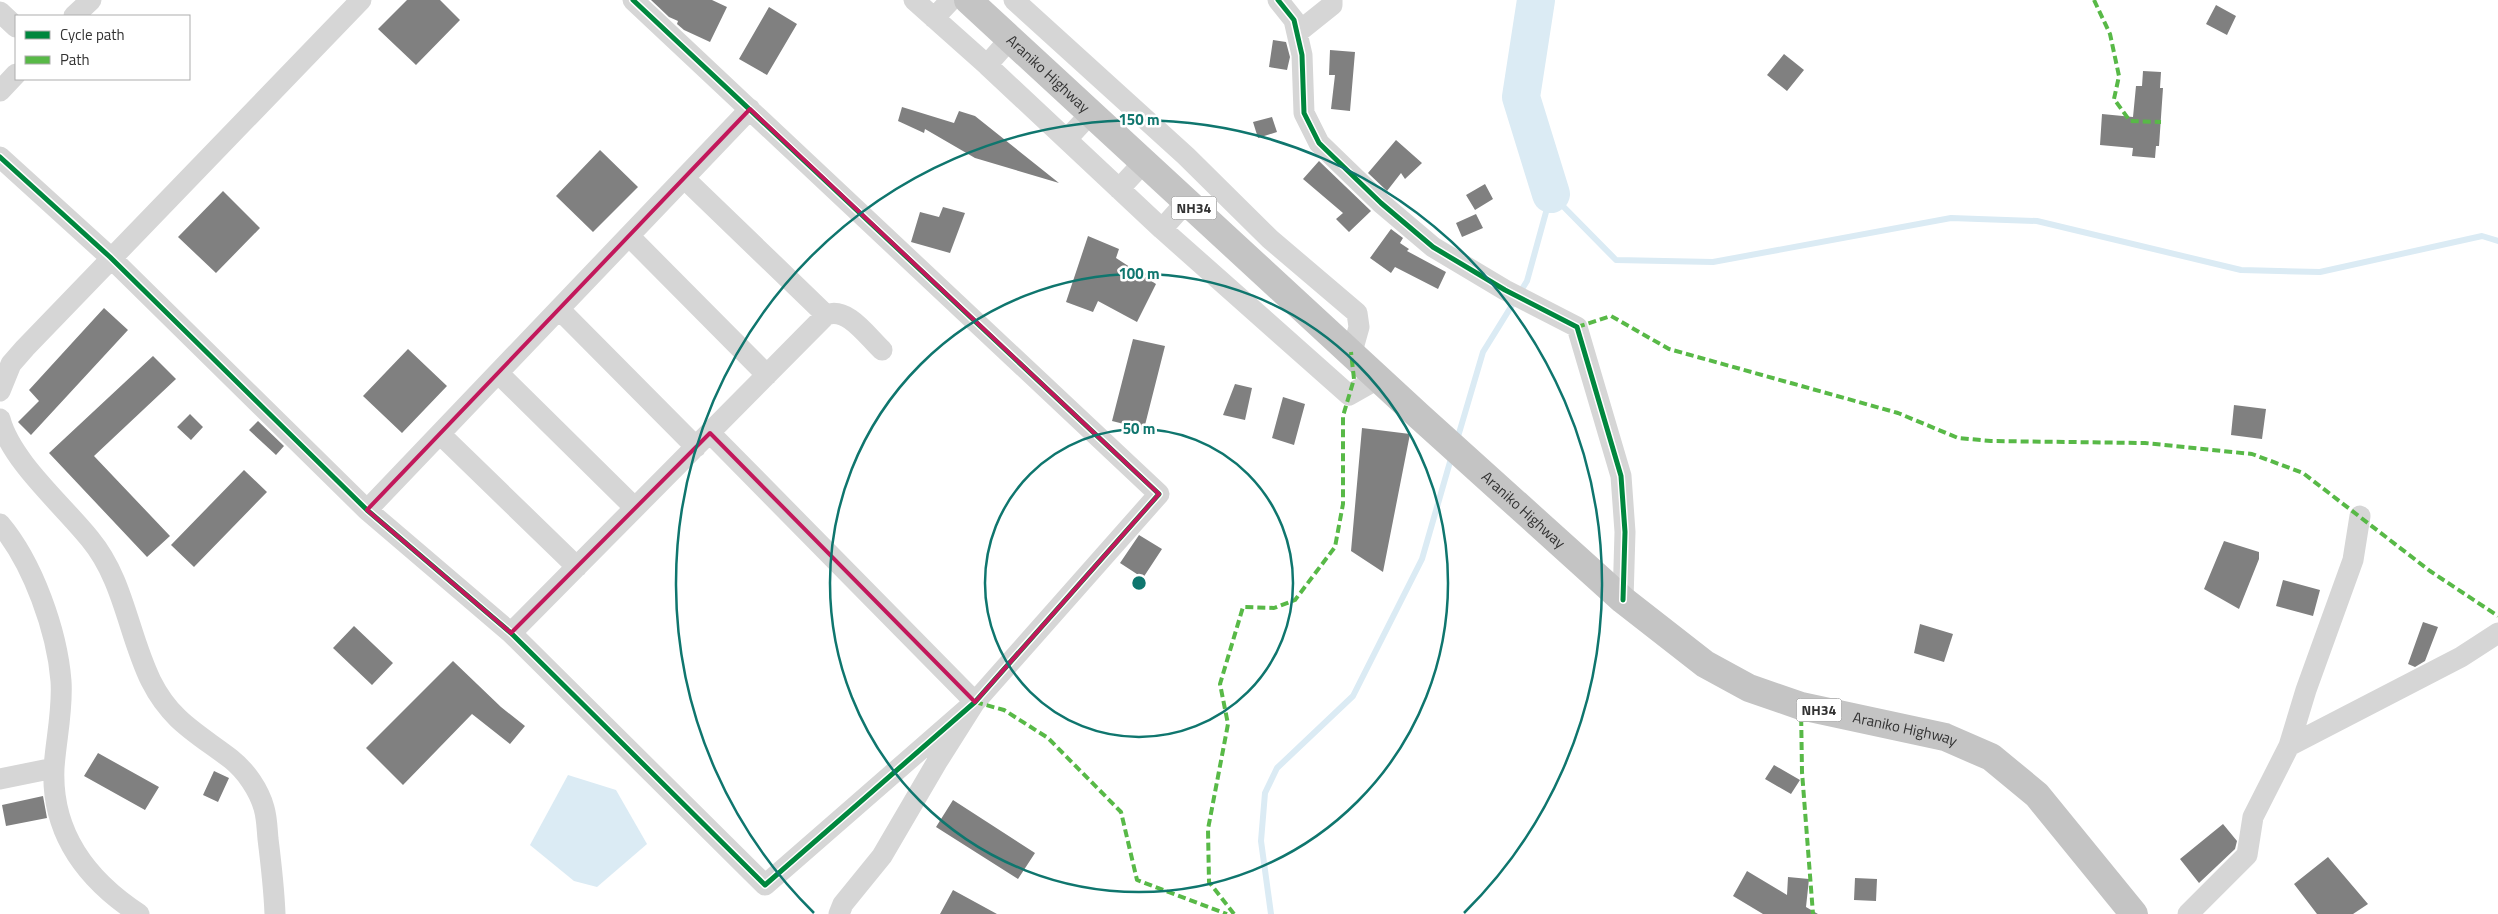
<svg xmlns="http://www.w3.org/2000/svg" width="2498" height="914" font-family="'Titillium Web',sans-serif">
<style>
.water{fill:#dbebf4}
.lines{fill:none;stroke-linecap:round;stroke-linejoin:round}
.stream{stroke:#dbebf4;stroke-width:6}
.river{stroke:#dbebf4;stroke-width:38}
.building{fill:#808080}
.minor{stroke:#d6d6d6;stroke-width:21}
.highway{stroke:#c4c4c4;stroke-width:28}
.quiet{stroke:#58b947;stroke-width:4;stroke-dasharray:8 4;stroke-linecap:butt}
.cycleway-casing{stroke:#fff;stroke-width:8}
.cycleway{stroke:#00873e;stroke-width:5}
.marked{fill:none;stroke:#c2185b;stroke-width:4;stroke-linejoin:round}
.ring{fill:none;stroke:#0f766e;stroke-width:2.5}
.labels{text-anchor:middle;stroke-width:5;stroke-linejoin:round;paint-order:stroke}
.shield{fill:#fff;stroke:#707070;stroke-width:1}
.shield-label{font-size:14px;font-weight:bold;fill:#323232}
.street-label{font-size:15px;fill:#323232;stroke:#fff}
.centre{fill:#0f766e;stroke:#fff;stroke-width:2.5}
.ring-label{font-size:15px;text-anchor:middle;font-weight:bold;fill:#0f766e;stroke:#fff;stroke-width:5;stroke-linejoin:round;paint-order:stroke}
</style>
<rect width="100%" height="100%" fill="#fff"/>
<path class="water" d="M568,775l48,15 31,54 -50,43 -23,-6 -44,-36z"/>
<g class="lines">
<path class="stream" d="M1551,194l65,66 97,2 238,-44 86,3 204,49 79,2 162,-36 16,5
M1457,440l26,-88 44,-71 24,-87
M1271,914l-10,-73 4,-48 12,-25 76,-72 69,-137 30,-104"/>
<path class="river" d="M1536,0l-15,97 30,97"/>
</g>
<path class="building" d="M407,0h33l20,20 -44,45 -38,-36z
M651,0h61l15,7 -17,35 -26,-12 -7,-6 1,-3 -9,-4z
M2216,5l20,11 -9,19 -21,-11z
M769,7l28,17 -30,51 -28,-16z
M1273,40l13,2 4,15 -3,13 -18,-3z
M1330,50l25,2 -5,59 -19,-2 4,-34h-6z
M1784,54l20,16 -17,21 -20,-16z
M2143,71l18,1 -1,16h3l-4,58h-3l-1,12 -23,-2 1,-8 -33,-3 2,-31 31,3 3,-31h6z
M902,107l52,16 5,-12 16,5 84,67 -84,-25 -50,-29 -1,4 -26,-12z
M1272,117l5,15 -19,6 -5,-16z
M1396,140l26,23 -17,16 -4,-6 -14,18 -19,-18z
M600,150l38,37 -45,45 -37,-36z
M1319,161l52,50 -22,21 -13,-13 7,-6 -40,-34z
M1485,184l8,15 -18,11 -9,-15z
M223,191l37,37 -44,45 -38,-36z
M943,207l22,6 -15,40 -39,-11 9,-30 19,5z
M1476,214l7,14 -21,9 -6,-14z
M1391,229l12,9 -3,5 9,6 -2,2 39,21 -8,17 -43,-22 -4,6 -21,-15z
M1088,236l31,13 -3,9 40,26 -19,38 -39,-21 -5,11 -27,-10z
M104,308l24,22 -97,105 -13,-13 21,-21 -10,-11z
M1133,339l32,7 -21,83 -32,-8z
M408,349l39,37 -45,47 -39,-37z
M153,356l23,23 -82,77 76,80 -23,21 -98,-104z
M1235,384l17,4 -7,32 -22,-5z
M1283,397l22,7 -11,41 -22,-7z
M2234,405l32,4 -4,30 -31,-4z
M190,414l13,13 -12,13 -14,-13z
M258,421l26,25 -8,9 -27,-25z
M1362,428l48,6 -27,138 -32,-21z
M244,470l23,22 -73,75 -23,-22z
M1139,535l23,14 -19,29 -23,-15z
M2224,541l35,11v7l-20,50 -35,-20z
M2283,580l37,10 -7,26 -37,-10z
M2423,622l15,5 -13,34 -10,6 -7,-3z
M1920,624l33,10 -9,28 -30,-9z
M354,626l39,37 -21,22 -39,-37z
M453,661l48,46 24,19 -15,18 -38,-30 -69,71 -37,-37z
M98,753l61,34 -14,23 -61,-34z
M1774,765l26,15 -9,14 -26,-15z
M214,771l15,7 -11,24 -15,-7z
M43,796l4,22 -41,8 -4,-21z
M953,800l82,53 -17,26 -82,-52z
M2223,824l14,17 -2,8 -36,34 -19,-24z
M2328,857l40,47 -15,10h-36l-23,-30z
M1747,871l40,24 1,-18 21,2 -3,28 12,7h-55l-30,-18z
M1855,878l22,1 -1,22 -22,-1z
M953,890l44,24h-57z"/>
<g class="lines">
<path class="minor" d="M914,0l73,65 175,164 187,166 30,-17
M1014,0l172,156 84,83 87,74 2,14 -7,25
M1278,0l16,20 8,35 2,58 15,30 62,60 52,44 72,43 72,37 44,149 4,56 -2,68
M0,12l16,15
M74,16l17,-16
M934,18l17,-18
M1297,33l35,-28v-5
M987,65l23,-26
M0,91l16,-17
M1067,139l24,-26
M0,157l110,100 257,253 144,123 254,252 210,-183 184,-208 -526,-494
M684,178l142,137
M1119,189l25,-27
M1162,229l25,-28
M629,236l138,139
M559,309l137,138
M498,373l137,135
M0,391l11,-27 14,-16 336,-348
M0,419c11,42 62,85 90,120 34,41 38,95 61,142 20,40 46,52 80,78 15,12 28,31 33,49 3,10 3,21 4,31 3,24 6,50 7,75
M710,433l265,269 -38,60 -55,94 -39,48 -4,10
M440,434l137,133
M367,510l383,-401
M0,524c33,39 57,107 61,157 2,29 -5,58 -7,87 -3,65 33,112 85,146
M511,633l315,-318c21,-9 41,21 56,35
M2289,746l172,-89 37,-24
M0,779l54,-11
M2188,914l59,-59 6,-38 36,-71 17,-56 47,-130 7,-44"/>
<path class="highway" id="s1" d="M968,0l451,416 204,184 82,64 44,24 52,18 144,31 46,20 46,38 97,119"/>
<path class="quiet" d="M2094,0l16,34 9,42 -5,23 16,22 31,1
M1577,327l34,-11 58,33 229,64 60,25 33,3 154,2 107,11 51,19 127,98 68,45
M975,702l29,8 44,28 73,74 16,68 90,34
M1801,706l1,66 11,142
M1234,914l-25,-32 -1,-53 20,-105 -8,-40 23,-77 31,1 21,-8 40,-53 8,-43v-88l11,-37 -3,-27"/>
<defs>
<path id="cycleway" d="M1278,0l16,20 8,35 2,58 15,30 62,60 52,44 72,43 72,37 44,149 4,56 -2,68
M0,157l110,100 257,253 144,123 254,252 210,-183 184,-208 -526,-494"/>
</defs>
<use href="#cycleway" class="cycleway-casing"/>
<use href="#cycleway" class="cycleway"/>
</g>
<path class="marked" d="M750,109l409,385 -184,208 -265,-269 -199,200 -144,-123z"/>
<g class="ring">
<circle cx="1139" cy="583" r="154"/>
<circle cx="1139" cy="583" r="309"/>
<path d="M814 913A463 463 0 1 1 1464 913"/>
</g>
<g class="labels">
<g class="shield">
<rect x="1171.5" y="196.5" width="45" height="23" rx="4"/>
<rect x="1796.5" y="698.5" width="45" height="23" rx="4"/>
</g>
<g class="shield-label">
<text x="1194" y="213">NH34</text>
<text x="1819" y="715">NH34</text>
</g>
<g class="street-label">
<text dy="5" stroke="none"><textPath href="#s1" startOffset="109">Araniko Highway</textPath></text>
<text dy="5" stroke="none"><textPath href="#s1" startOffset="754">Araniko Highway</textPath></text>
<text dy="5" stroke="none"><textPath href="#s1" startOffset="1204">Araniko Highway</textPath></text>
</g>
</g>
<circle cx="1139" cy="583" r="8" class="centre"/>
<g class="ring-label">
<text x="1139" y="125">150 m</text>
<text x="1139" y="279">100 m</text>
<text x="1139" y="434">50 m</text>
</g>
<rect x="15" y="15" width="175" height="65" fill="#ffffff" stroke="#adadad"/>
<rect x="25" y="31" width="25" height="8" fill="#00873e" stroke="#adadad"/>
<text x="60" y="40" font-size="15" fill="#323232">Cycle path</text>
<rect x="25" y="56" width="25" height="8" fill="#58b947" stroke="#adadad"/>
<text x="60" y="65" font-size="15" fill="#323232">Path</text>
</svg>
